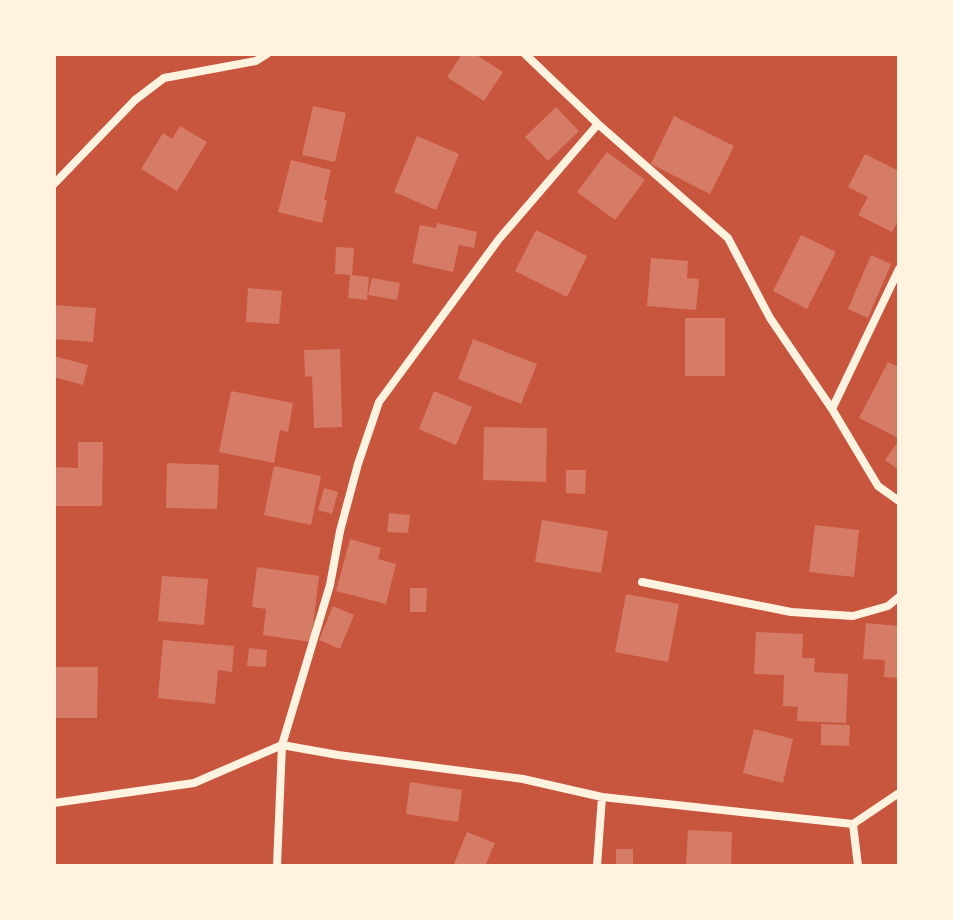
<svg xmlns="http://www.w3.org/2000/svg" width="953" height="920" font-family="'Roboto Condensed',sans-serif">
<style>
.building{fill:#d67c66}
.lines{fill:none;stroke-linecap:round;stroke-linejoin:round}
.minor{stroke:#fff3e0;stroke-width:8}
</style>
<rect width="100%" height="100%" fill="#c8553d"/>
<path class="building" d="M462,54h13l28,18 -19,29 -37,-24z
M313,106l33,7 -11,49 -33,-7z
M556,107l23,24 -31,30 -23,-24z
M674,116l60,30 -24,48 -59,-30z
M180,126l27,16 -30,49 -36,-22 22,-36 9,6z
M417,136l42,18 -23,56 -42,-18z
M607,152l38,28 -30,40 -38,-28z
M865,154l34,17v48l-7,13 -34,-17 10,-18 -20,-10z
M291,160l40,10 -7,30h3l-5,23 -44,-11z
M437,223l40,9 -3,16 -15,-3 -6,27 -41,-9 8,-38 16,3z
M536,230l51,26 -20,41 -52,-26z
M801,235l35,17 -29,57 -34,-18z
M336,247l18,1 -2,27 -17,-1z
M871,255l20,9 -23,54 -20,-9z
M651,258l37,3 -1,17 12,1 -3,31 -49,-4z
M350,275l19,2 -2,23 -19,-2z
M372,278l28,5 -3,17 -29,-5z
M248,288l34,3 -3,33 -33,-2z
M54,305l42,3 -3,34 -39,-3z
M685,318h40v58h-40z
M473,339l64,25 -16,40 -63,-25z
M340,349l2,78 -28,1 -2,-52 -7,1 -1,-27z
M54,356l34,9 -5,20 -29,-8z
M888,362l11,5 -1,71 -39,-20z
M231,391l62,12 -5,29 -8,-2 -6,33 -55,-11z
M434,391l38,16 -16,38 -37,-16z
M484,427l63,1 -1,54 -63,-2z
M899,440v30l-14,-10z
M78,442h25l-1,64h-48v-39l24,1z
M167,463l52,2 -2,44 -51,-1z
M274,466l47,10 -10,49 -47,-10z
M566,470h20l-1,24 -19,-1z
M324,488l14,4 -6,22 -14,-4z
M389,513l21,2 -2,18 -21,-1z
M542,520l66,11 -7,42 -66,-11z
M815,525l44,5 -5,47 -45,-5z
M350,539l31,9 -3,11 18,5 -10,40 -50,-13z
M257,567l62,9 -8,66 -48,-7 3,-26 -14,-2z
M162,576l46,3 -4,46 -46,-4z
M410,588h17l-1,24h-16z
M626,594l53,10 -11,58 -53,-10z
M333,606l21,9 -14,34 -21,-9z
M866,623l33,3v52l-15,-1 1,-17 -22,-1z
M756,632l47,2 -1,24h13l-1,14 34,2 -2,49 -49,-2 1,-14 -15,-1 1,-31 -30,-1z
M163,640l71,6 -2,26 -14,-2 -3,34 -57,-6z
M249,648l18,2 -1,17 -19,-1z
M54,667h44l-1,51h-43z
M821,724l29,1 -1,21 -28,-1z
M754,729l39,10 -10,44 -40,-10z
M410,782l52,8 -4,32 -52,-8z
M688,830l44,2 -1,34h-45z
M467,832l28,11 -10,23h-32z
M616,849h17v17h-17z"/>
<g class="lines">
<path class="minor" d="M525,54l73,70 130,114 42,80 62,91 46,77 21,15
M54,184l81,-84 29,-22 92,-17 11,-7
M832,409l67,-140
M642,582l149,30 62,4 35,-10 11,-9
M54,803l140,-20 88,-38 56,10 185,24 79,18 251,27 46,-31
M853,824l5,42
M277,866l5,-121 48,-160 10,-54 18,-67 21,-62 120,-163 99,-115
M597,866l5,-69"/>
</g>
<rect width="953" height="920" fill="none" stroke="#fff3e0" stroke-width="112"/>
</svg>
